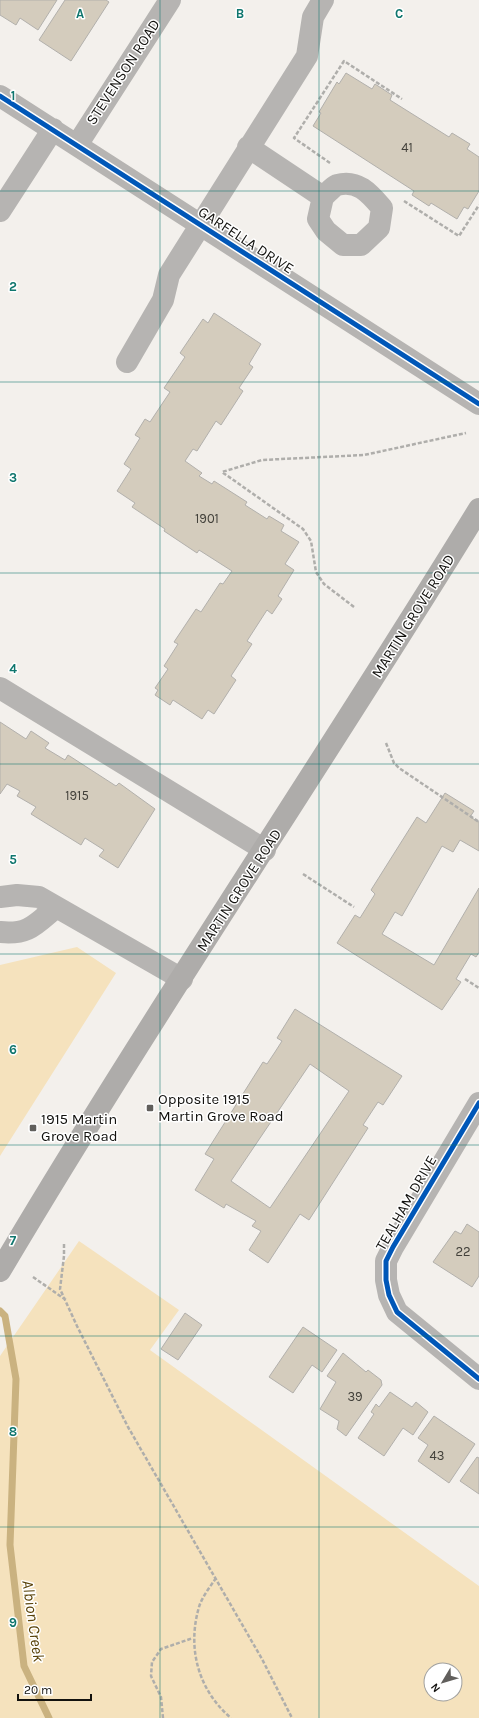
<svg xmlns="http://www.w3.org/2000/svg" width="479" height="1718" font-family="Karla,sans-serif">
<style>
.green{fill:#f5e2bd;fill-rule:evenodd}
.lines{fill:none;stroke-linecap:round;stroke-linejoin:round}
.stream{stroke:#cab280;stroke-width:7}
.building{fill:#d4ccbd;stroke:#b2b0ac;fill-rule:evenodd}
.path{stroke:#afaeab;stroke-width:2.5;stroke-dasharray:4 2;stroke-linecap:butt}
.minor{stroke:#b6b4b2;stroke-width:22}
.major{stroke:#aeacaa;stroke-width:22}
.cycleway-casing{stroke:#fff;stroke-width:8}
.cycleway{stroke:#0057b8;stroke-width:5}
.grid{fill:none;stroke:#0f766e;stroke-width:1;stroke-opacity:0.55}
.poi-dot{fill:#615f5c;stroke:#fff;stroke-width:1.5}
.labels{text-anchor:middle;stroke-width:3;stroke-linejoin:round;paint-order:stroke}
.number-label{font-size:13px;fill:#42403a}
.street-label{font-size:15px;fill:#12110e;stroke:#fff}
.poi-label{font-size:15px;fill:#12110e;stroke:#fff;text-anchor:start}
.water-label{font-size:16px;font-style:italic;fill:#584107;stroke:#fff}
.grid-label{font-size:13px;text-anchor:middle;font-weight:bold;fill:#0f766e;stroke:#fff;stroke-width:3;stroke-linejoin:round;paint-order:stroke}
</style>
<rect width="100%" height="100%" fill="#f3f0ec"/>
<path class="green" d="M77,947l39,26 -116,183v-191z
M79,1241l100,69 -29,40 329,236v132h-479v-362zM431,1670h24v24h-24z"/>
<g class="lines">
<path class="stream" d="M0,1311l5,5 11,63 -6,166 14,121 25,52"/>
</g>
<path class="building" d="M0,0h57l-19,30 -18,-12 -4,7 -16,-10z
M65,0h41l3,2 -38,59 -32,-21z
M346,73l26,16 3,-5 17,11 -2,5 59,37 3,-4 18,11 -3,5 12,8v34l-11,18 -4,-2 -7,12 -26,-16 -2,3 -17,-11 2,-4 -101,-65 8,-13 -2,-1 18,-30 2,2z
M214,313l47,31 -12,20 4,3 -14,21 4,3 -22,34 -5,-4 -19,30 -4,-2 -8,12 17,12 -3,3 13,8 2,-3 33,21 -2,3 22,14 2,-3 15,9 -3,6 18,11 -14,22 9,6 -16,26 4,3 -10,15 -5,-4 -20,31 5,3 -21,32 5,4 -22,34 -6,-4 -6,9 -29,-19 -3,5 -15,-10 3,-5 -3,-2 13,-19 -4,-3 14,-22 -4,-2 22,-33 5,3 19,-29 3,1 9,-13 -33,-21 -2,3 -33,-22 1,-2 -33,-22 3,-4 -18,-12 14,-22 -7,-5 16,-26 -5,-3 10,-16 5,3 20,-30 -6,-4 21,-31 -5,-4 23,-34 5,4z
M0,722l26,17 5,-8 18,12 -4,5 20,12 3,-5 48,31 3,-3 36,26 -37,59 -19,-12 5,-6 -19,-12 -4,7 -50,-31 5,-7 -19,-11 3,-5 -13,-7 -7,10z
M445,793l29,18 -4,6 9,5v29l-19,-11 -7,12 -11,-6 -40,70 -7,-4 -13,22 52,31 45,-77v64l-3,5 -5,-3 -15,25 5,3 -19,28 -105,-67 18,-28 5,3 15,-24 -4,-4 46,-73 9,6z
M295,1009l107,67 -19,29 -5,-3 -15,23 5,3 -59,92 -9,-6 -32,49 -19,-13 12,-19 -9,-5 4,-5 -30,-17 -2,4 -29,-18 19,-31 -9,-5 58,-92 4,2 8,-12 7,-11 -5,-3zM310,1064l39,27 -79,117 -39,-27z
M467,1224l12,8v44l-7,11 -39,-25 22,-31 6,3z
M185,1313l17,12 -24,35 -17,-11z
M303,1327l34,23 -15,22 -10,-7 -19,28 -24,-16z
M343,1353l23,19 2,-2 13,10 1,5 -36,51 -9,-7 2,-8 -19,-12 16,-27 -9,-6z
M390,1392l22,15 4,-5 12,10 -15,23 -10,-7 -19,28 -26,-18 16,-24 -3,-2 5,-8 3,3z
M434,1416l41,28 -26,39 -31,-22 10,-16 -10,-7z
M477,1457l2,1v36l-19,-13z"/>
<g class="lines">
<path class="path" d="M330,163l-36,-25 50,-77 58,38
M404,201l55,35 20,-31
M354,607l-30,-23 -8,-12 -5,-31 -8,-12 -81,-57 40,-12 102,-5 102,-22
M386,743l8,20 5,5 80,54
M303,874l51,33
M465,979l14,9
M64,1244v12l-4,33 17,37 51,101 134,232 30,59
M33,1277l33,23
M216,1578c-6,9 -14,19 -17,29 -12,41 -1,83 32,111
M163,1718l-2,-21 -10,-21 1,-14 9,-13 32,-11"/>
<path class="minor" d="M0,96l479,308
M77,145l93,-145
M248,147l75,50 -5,22 8,12 17,14h18l18,-17 3,-20c-12,-14 -24,-29 -45,-23 -5,2 -10,9 -14,12
M0,211l53,-82
M127,362l36,-62 6,-25 138,-219 6,-39 10,-17
M0,688l265,162
M0,897l17,-2 22,2 143,82
M0,932c28,3 35,-7 55,-24
M479,1103l-86,144 -7,14v19l3,15 8,17 82,67"/>
<path class="major" d="M0,1271c153,-258 322,-506 479,-762"/>
<defs>
<path id="cycleway" d="M0,96l479,308
M479,1103l-86,144 -7,14v19l3,15 8,17 82,67"/>
</defs>
<use href="#cycleway" class="cycleway-casing"/>
<use href="#cycleway" class="cycleway"/>
</g>
<path class="grid" d="M160,0v1718M319,0v1718M0,191h479M0,382h479M0,573h479M0,764h479M0,954h479M0,1145h479M0,1336h479M0,1527h479"/>
<g class="poi-dot">
<rect x="146" y="1104" width="8" height="8" rx="2"/>
<rect x="29" y="1124" width="8" height="8" rx="2"/>
</g>
<g class="labels">
<g class="number-label">
<text x="407" y="152">41</text>
<text x="207" y="523">1901</text>
<text x="77" y="800">1915</text>
<text x="463" y="1256">22</text>
<text x="355" y="1401">39</text>
<text x="437" y="1460">43</text>
</g>
<g class="street-label">
<text transform="translate(123 72) rotate(-57)" y="5">STEVENSON ROAD</text>
<text transform="translate(246 240) rotate(33)" y="5">GARFELLA DRIVE</text>
<text transform="translate(413 616) rotate(-58)" y="5">MARTIN GROVE ROAD</text>
<text transform="translate(239 890) rotate(-57)" y="5">MARTIN GROVE ROAD</text>
<text transform="translate(406 1203) rotate(-60)" y="5">TEALHAM DRIVE</text>
</g>
<g class="poi-label">
<text x="158" y="1104">Opposite 1915<tspan x="158" dy="17">Martin Grove Road</tspan></text>
<text x="41" y="1124">1915 Martin<tspan x="41" dy="17">Grove Road</tspan></text>
</g>
<g class="water-label">
<text transform="translate(34 1621) rotate(82)" y="6">Albion Creek</text>
</g>
</g>
<g class="grid-label">
<text x="80" y="18">A</text>
<text x="240" y="18">B</text>
<text x="399" y="18">C</text>
<text x="13" y="100">1</text>
<text x="13" y="291">2</text>
<text x="13" y="482">3</text>
<text x="13" y="673">4</text>
<text x="13" y="864">5</text>
<text x="13" y="1054">6</text>
<text x="13" y="1245">7</text>
<text x="13" y="1436">8</text>
<text x="13" y="1627">9</text>
</g>
<g transform="translate(443 1682) rotate(232)"><circle r="19" fill="#ffffff" stroke="#a0a09f"/>
<path d="M0-3L7 15L0 10L-7 15Z" fill="#615f5c"/>
<text y="-6" font-size="11" font-weight="bold" text-anchor="middle" fill="#12110e">N</text>
</g>
<path d="M18 1694v6h73v-6" fill="none" stroke="#12110e" stroke-width="2"/>
<text x="24" y="1694" font-size="12" fill="#12110e" stroke="#ffffff" stroke-width="3" paint-order="stroke">20 m</text>
</svg>
